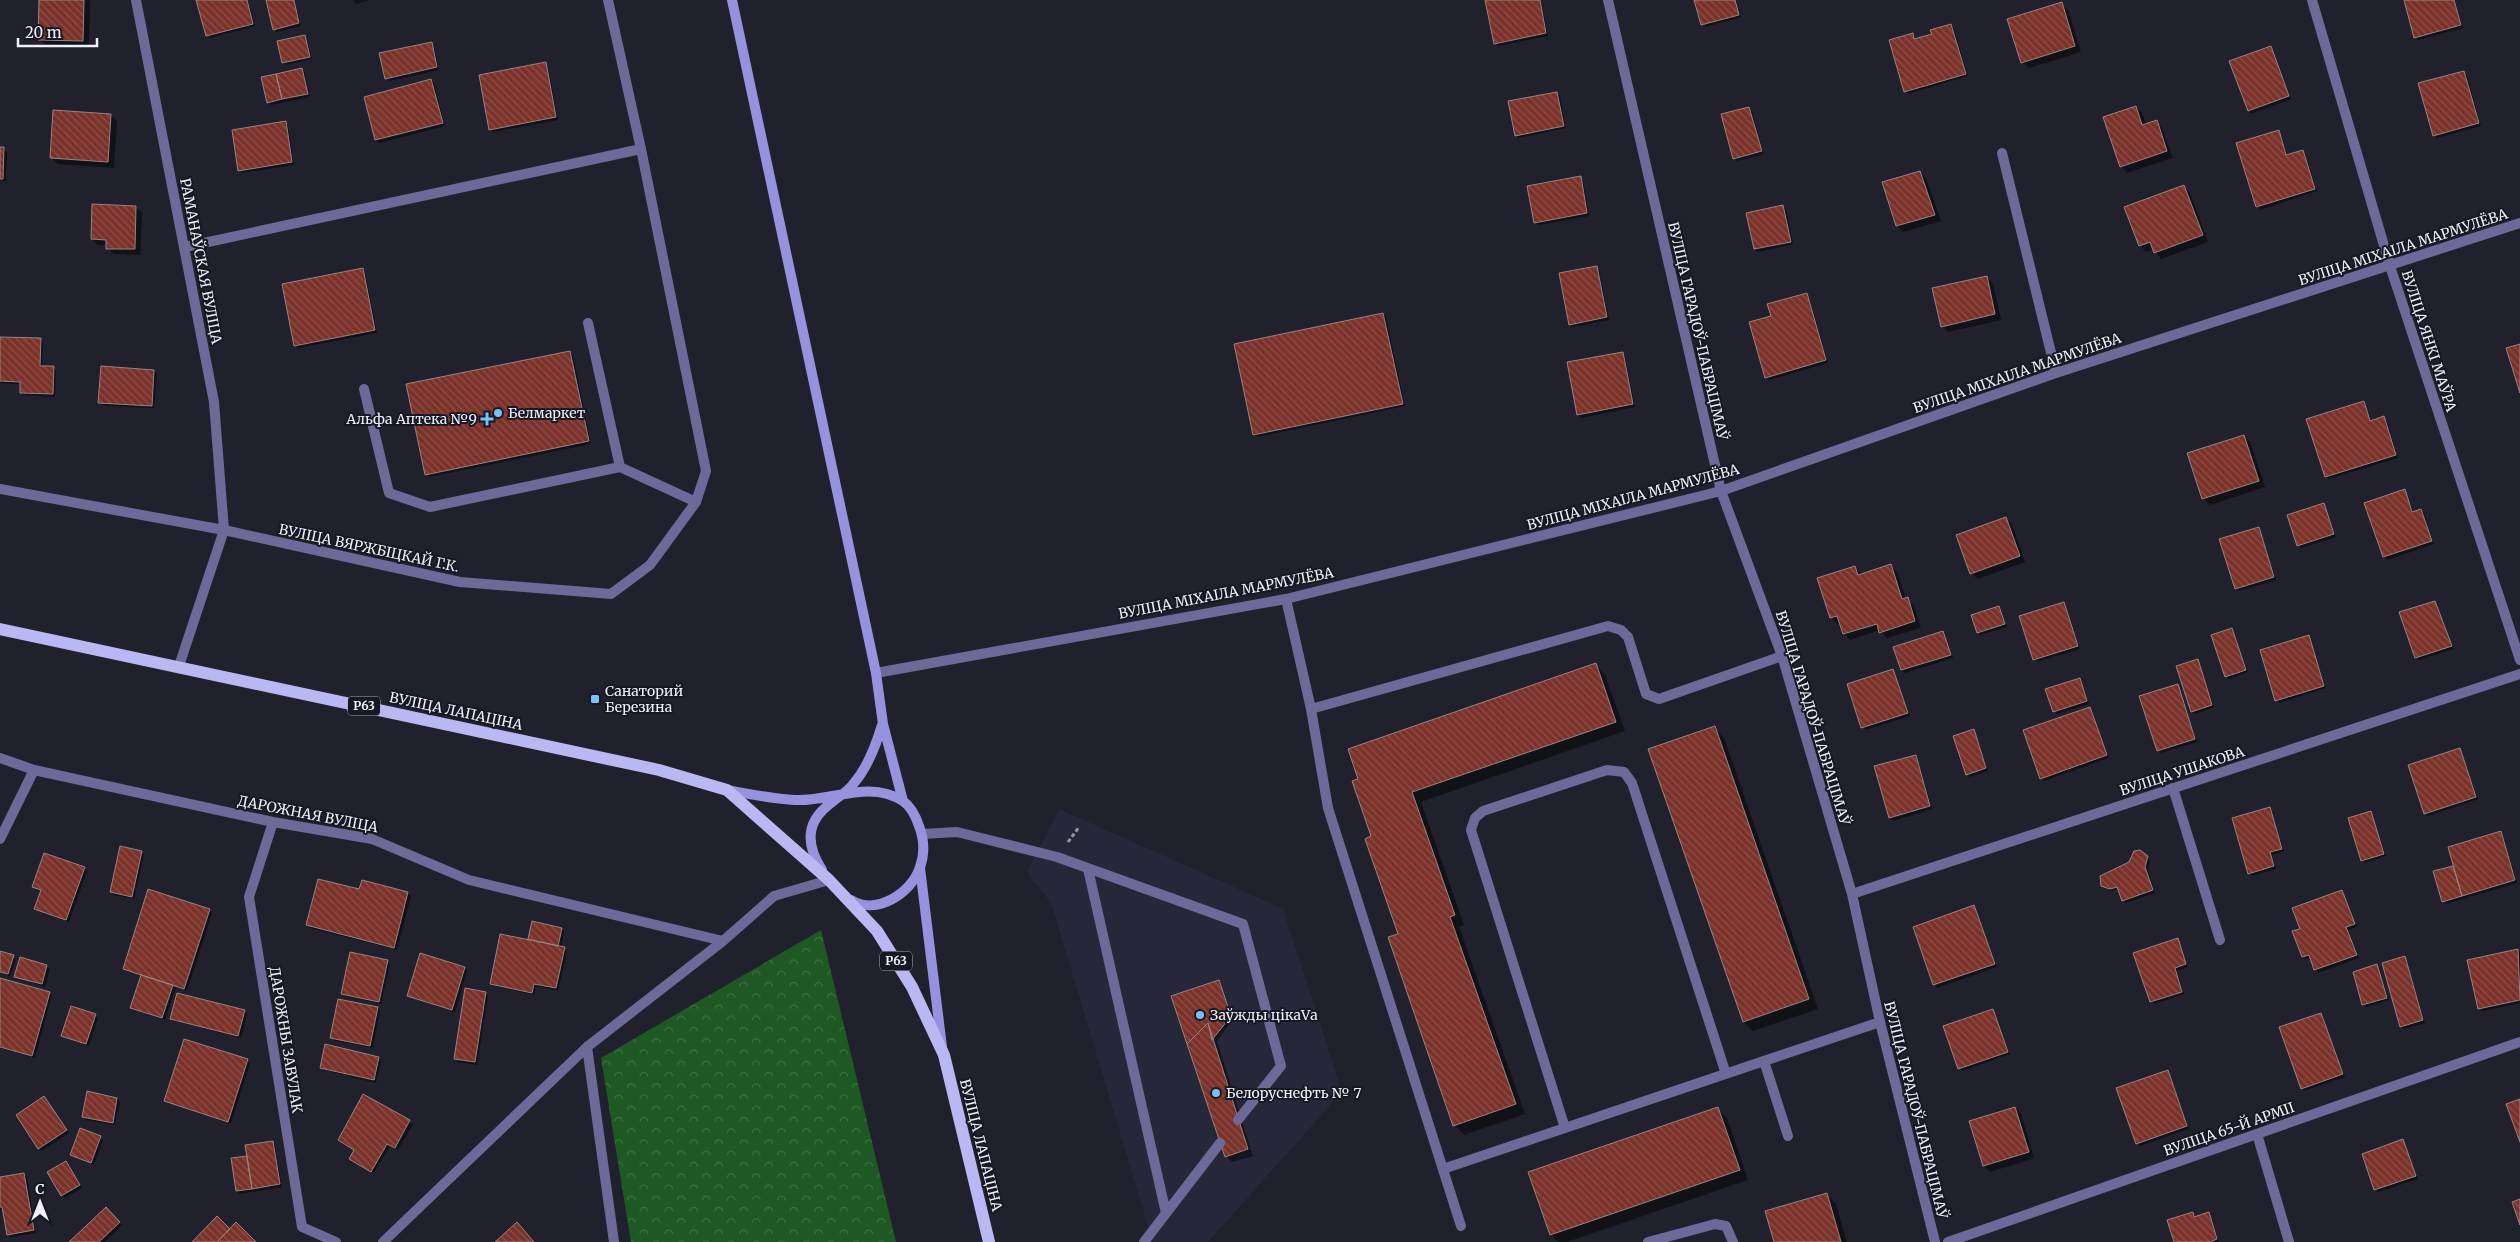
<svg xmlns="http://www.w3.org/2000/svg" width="2520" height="1242" font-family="Merriweather,serif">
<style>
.built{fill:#26283a}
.forest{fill:url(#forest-crowns)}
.shadow{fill:#0007;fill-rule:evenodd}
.building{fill:url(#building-back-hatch);stroke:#978582}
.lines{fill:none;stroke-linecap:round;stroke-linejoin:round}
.path{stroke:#92939d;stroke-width:3;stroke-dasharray:4 2.5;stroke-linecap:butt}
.service{stroke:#6d6a99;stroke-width:10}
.minor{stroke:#6d6a99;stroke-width:10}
.secondary{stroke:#9892de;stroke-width:10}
.primary{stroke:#bbb7f3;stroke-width:12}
.poi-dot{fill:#79bff8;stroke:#171823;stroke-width:2}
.labels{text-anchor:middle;stroke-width:4;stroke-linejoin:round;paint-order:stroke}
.shield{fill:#171823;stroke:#aeb0b9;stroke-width:1}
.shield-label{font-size:12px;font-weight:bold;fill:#eff1f9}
.street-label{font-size:14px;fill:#eff1f9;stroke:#171823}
.poi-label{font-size:14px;fill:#eff1f9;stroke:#171823;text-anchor:start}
</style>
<defs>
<pattern id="forest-crowns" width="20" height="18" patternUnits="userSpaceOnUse" patternTransform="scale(1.25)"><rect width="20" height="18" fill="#1e5823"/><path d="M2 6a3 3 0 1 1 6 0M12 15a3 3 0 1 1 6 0" fill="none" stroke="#3f7044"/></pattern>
<pattern id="building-back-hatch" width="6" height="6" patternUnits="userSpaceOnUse" patternTransform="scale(1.25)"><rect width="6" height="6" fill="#7a3129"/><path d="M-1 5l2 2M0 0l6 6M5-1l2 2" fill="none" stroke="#8d4f49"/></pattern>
</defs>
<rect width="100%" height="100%" fill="#20212d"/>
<path class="built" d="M1059,809l224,100 59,183 -134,150h-55l-102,-339 -24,-31z"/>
<path class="forest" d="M821,930l75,312h-265l-30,-184z"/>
<path class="shadow" d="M40,0h50l-1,47 -43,-2 -7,-6z
M198,0h50l7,26 -45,12 -3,-3z
M268,0h27l6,26 -24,6 -3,-3z
M353,0h17l-14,4z
M1486,0h55l7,36 -50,10 -3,-3z
M1695,0h41l5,17 -36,10z
M2405,0h50l8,28 -45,12 -3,-3z
M2061,3l7,7 13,42 -52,16 -7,-6z
M1951,25l3,3 14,48 -60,18 -3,-3 7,-57 4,6 17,-5z
M304,37l3,2 5,20 -26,6 -3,-2z
M431,43l3,3 5,24 -50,11 -3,-3z
M2271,47l20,52 -40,15 -2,-3z
M545,63l3,3 10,54 -65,12 -3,-3z
M302,69l3,3 5,25 -39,8 -3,-3z
M2464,73l3,2 14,51 -44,12 -3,-3z
M431,80l3,3 11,43 -66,17 -3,-3 -10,-43z
M1557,93l3,3 6,32 -48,10 -2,-3z
M2136,107l6,6 4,12 10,-3 6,6 11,30 -46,15 -6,-7z
M1749,108l3,3 12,43 -27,7 -2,-2z
M110,115l7,6 -3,47 -56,-4 -7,-6z
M285,122l3,3 6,40 -52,8 -3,-3z
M2278,131l10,25 15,-5 2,3 12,37 -57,19 -22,-66z
M0,148l7,3 -1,30h-6z
M1920,172l6,6 15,43 -38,11 -6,-6z
M1580,178l3,2 6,36 -51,9 -3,-3z
M2184,186l6,7 18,49 -47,17 -7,-10 -8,3 -6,-7zM2155,239l1,2 -14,5v-2z
M136,207l6,6 -2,42 -27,-1 -6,-9h-9l-6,-6z
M1783,207l3,2 7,35 -35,8 -3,-3 -7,-35z
M1597,267l2,3 10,50 -36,7 -3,-2z
M362,269l3,3 12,61 -79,15 -3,-3z
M1986,277l7,6 8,37 -53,12 -6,-6z
M1806,295l3,2 19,66 -59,17 -3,-3 6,-60z
M1383,314l3,3 19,89 -148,31 -2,-2z
M0,338l40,2 3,2 -1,25h11l3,3 -1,27 -31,-2 -3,-2v-9l-21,-1z
M570,352l3,3 18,89 -162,33 -3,-3z
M1623,353l2,3 10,51 -54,11 -3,-3 -10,-52z
M154,371l3,3 -3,34 -51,-2 -3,-3z
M2363,402l8,20 13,-4 3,3 11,37 -69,21 -3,-2z
M2244,436l6,6 15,45 -55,18 -7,-7z
M2404,490l10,23 7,-3 3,3 10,31 -47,16 -21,-56z
M2324,505l12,32 -35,11 -3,-3z
M2006,518l6,6 13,38 -47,17 -7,-6z
M2258,528l18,52 -37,11 -3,-3z
M1891,566l6,6 9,27 8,6 7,23 -34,10 -7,-8 -30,10 -6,-7 -3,-10 -4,1 -6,-7 24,-50 7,8z
M2064,603l16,46 -43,13 -16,-45z
M2435,603l19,46 -35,11 -3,-3z
M1999,607l8,20 -27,8 -2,-3z
M2231,629l17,43 -19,7 -3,-3z
M1943,632l10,26 -48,15 -3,-3z
M2308,636l18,52 -47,15 -2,-3z
M2197,660l17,47 -19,7 -3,-3z
M1596,665l9,10 20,56 -204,71 43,123 -5,2 66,187 -61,21 -9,-10 -82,-288 -19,-55z
M1893,671l17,45 -45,14 -16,-46z
M2080,679l9,25 -32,10 -3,-3z
M2177,685l20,57 -36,11 -3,-3z
M2090,709l19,49 -65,23 -3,-3z
M1714,728l10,10 94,271 -65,22 -9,-9z
M1973,731l15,40 -18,6 -3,-3z
M2460,749l18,50 -50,17 -3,-3z
M1915,756l3,3 14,50 -39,12 -3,-3 -14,-51z
M2269,808l15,43 -12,4 4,14 -24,7 -3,-3z
M2370,812l16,44 -21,7 -3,-3z
M2500,832l3,3 14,48 -71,21 -11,-32 20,-5z
M141,852l3,3 -10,44 -20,-4 -3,-3z
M2147,857l3,3 -2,10 7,23 -29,10 -7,-14 -10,2 -8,-10 4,-8z
M84,868l3,3 -18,51 -33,-13 6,-17 -8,-5z
M363,882l45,11 3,3 -14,54 -87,-22 -2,-3 52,-34z
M2342,892l15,35 -9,3 11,28 -41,15 -7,-15 -5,1 -3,-2 -2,-27z
M1974,907l23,60 -60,21 -22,-61z
M210,910l2,3 -25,78 -11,-4 -11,33 -31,-10 -3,-3 11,-31 -18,-8z
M533,923l29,6 2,3 -3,16 6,3 -9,40 -22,-5 -2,9 -40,-9 -3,-2 38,-43z
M2177,939l11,28 -11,4 7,23 -30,10 -3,-3z
M2518,950l2,2v51l-38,8 -3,-3z
M0,952l16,7 -6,17 -10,-3z
M21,958l29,11 -5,18 -29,-10z
M2404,958l3,3 18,62 -21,6 -3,-3z
M387,961l3,3 -9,40 -36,-8 -2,-3z
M2377,966l12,34 -23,7 -2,-3z
M464,968l3,3 -12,41 -46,-16z
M0,979l49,14 3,2 -17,63 -35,-10z
M1218,981l15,38 -16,22 36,115 -21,6 -6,-6 -53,-159z
M485,993l3,3 -11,69 -19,-3 -3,-3z
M378,1008l2,3 -7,37 -38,-7 -3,-3z
M1993,1010l17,44 -48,17 -3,-3z
M244,1011l3,3 -6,24 -67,-17 -3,-3z
M2321,1014l24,63 -41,14 -2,-3z
M95,1015l3,3 -9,28 -27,-10z
M184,1040l66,23 -19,61 -66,-23z
M378,1058l3,3 -5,22 -52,-13 -3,-3z
M2167,1071l22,58 -49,17 -3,-3z
M364,1096l49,28 -15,26 -8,-4 -16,27 -21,-11 -3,-3 5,-9 -16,-10z
M117,1099l3,3 -5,23 -29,-5 -3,-3z
M47,1101l22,32 -27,18 -3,-3z
M1717,1108l10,10 21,62 -181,62h-9l-7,-8z
M2015,1108l6,6 13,44 -44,14 -6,-7z
M100,1137l3,3 -9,25 -23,-10z
M2403,1141l15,38 -40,13 -3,-3z
M272,1142l3,3 7,42 -42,7 -3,-3 12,-34z
M66,1163l16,25 -17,10 -3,-3z
M24,1175l3,2 9,56 -25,4 -3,-3 -4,-25 -4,1v-31z
M1827,1194l9,10 11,38h-72z
M106,1209l16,16 -17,17h-34z
M2193,1213l3,5 12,-4 3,3 8,25h-44z"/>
<path class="building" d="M39,0h45l-1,41 -45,-1z
M196,0h51l6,24 -47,12z
M266,0h28l5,23 -26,7z
M1485,0h55l6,33 -52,11z
M1694,0h41l4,15 -38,10z
M2404,0h50l7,25 -47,13z
M2062,2l13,44 -54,17 -14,-44z
M1951,24l15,50 -62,18 -15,-52 24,-7 1,6 18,-5 -2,-4z
M305,35l5,22 -28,6 -5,-22z
M432,42l5,25 -52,12 -6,-26z
M2271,46l18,50 -41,15 -19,-50z
M546,62l10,55 -67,13 -10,-55z
M302,68l6,26 -26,5 -6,-25z
M2464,71l15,52 -46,13 -15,-53z
M276,74l6,25 -15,4 -6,-26z
M431,79l12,44 -68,17 -11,-43z
M1557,92l7,34 -49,10 -7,-35z
M2136,106l6,19 15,-5 10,31 -47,16 -17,-50z
M1749,107l13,44 -29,8 -12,-45z
M53,110l58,4 -3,48 -58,-4z
M286,121l6,41 -54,9 -6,-41z
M2279,130l7,25 17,-5 12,39 -59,18 -20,-64z
M0,147h4l-1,32h-3z
M1920,171l15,44 -39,11 -14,-44z
M1581,176l6,37 -53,10 -7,-37z
M2184,185l19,50 -49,18 -4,-11 -11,4 -15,-39z
M92,204l44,2 -1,43h-29v-9l-15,-1z
M1783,205l8,37 -37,7 -8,-36z
M1597,266l10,51 -38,8 -10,-52z
M363,268l12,62 -81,16 -12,-62z
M1987,276l8,38 -54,13 -9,-39z
M1807,293l19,67 -61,18 -16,-56 22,-6 -4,-12z
M1383,313l20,91 -150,31 -19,-91z
M0,337l41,1 -1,28h14l-1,28 -33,-1v-11l-20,-1z
M2520,344v49l-14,-45z
M570,351l19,90 -164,34 -19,-91z
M1623,352l10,52 -56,11 -10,-53z
M101,366l53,4 -2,36 -54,-3z
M2364,401l6,20 14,-5 12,39 -71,22 -19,-58z
M2244,435l15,46 -57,18 -15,-46z
M2405,489l7,23 9,-3 11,32 -49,16 -19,-54z
M2324,503l10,31 -37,12 -10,-31z
M2006,517l14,39 -50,18 -14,-39z
M2259,527l15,50 -39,12 -16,-50z
M1891,564l11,35 6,-2 7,24 -36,12 -2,-9 -34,10 -6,-18 -7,2 -13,-40 38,-12 3,9z
M2435,601l17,45 -37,12 -16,-46z
M2064,602l14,44 -45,14 -14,-44z
M1999,606l6,18 -28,9 -6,-18z
M2232,628l14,42 -21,7 -14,-42z
M1943,631l8,24 -50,15 -8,-23z
M2309,635l15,51 -49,15 -15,-51z
M2198,659l14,46 -21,7 -15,-46z
M1596,663l20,59 -204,70 43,123 -5,2 66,187 -63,22 -65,-189 10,-3 -33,-95 6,-3 -19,-55 6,-2 -10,-30z
M1893,669l15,44 -47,15 -14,-44z
M2080,678l7,23 -34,11 -8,-23z
M2178,684l17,55 -38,12 -18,-55z
M2090,707l17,48 -67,24 -17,-49z
M1715,726l94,273 -66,23 -95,-273z
M1974,729l12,39 -20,7 -13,-39z
M2460,748l16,49 -52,17 -16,-49z
M1916,755l14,51 -41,12 -15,-52z
M2270,807l12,42 -12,3 4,14 -26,8 -16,-56z
M2371,811l13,43 -23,7 -13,-43z
M2501,831l14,49 -53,16 -14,-49z
M120,846l22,5 -10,46 -22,-5z
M2140,850l8,6 -3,11 8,23 -31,11 -5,-14 -7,2 -9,-3 -1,-10 29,-14 5,-11z
M44,853l41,14 -19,53 -32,-11 7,-19 -9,-3z
M2453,866l9,30 -20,6 -9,-31z
M318,879l41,10 3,-9 46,12 -14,56 -88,-23z
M148,889l62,20 -26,80 -61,-20z
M2342,890l13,34 -9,3 11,28 -43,15 -5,-15 -7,2 -10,-26 8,-2 -8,-21z
M1974,905l21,59 -62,21 -20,-58z
M532,921l30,7 -4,18 -30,-7z
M500,934l65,13 -9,41 -22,-4 -2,9 -42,-9z
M2178,938l8,26 -11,4 7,24 -32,10 -17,-49z
M2518,949l2,51 -42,9 -11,-49z
M0,951l14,4 -6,19 -8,-2z
M350,952l38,8 -9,42 -38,-8z
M420,953l45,14 -13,43 -45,-14z
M2405,956l18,64 -23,7 -18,-64z
M20,957l27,8 -5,19 -28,-7z
M2377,964l10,34 -25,7 -9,-33z
M141,975l32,10 -11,33 -32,-10z
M0,978l50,14 -18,64 -32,-9z
M1219,980l12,36 -19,24 -4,-17 -21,21 -16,-48z
M465,988l21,4 -11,70 -21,-3z
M177,993l68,17 -7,26 -68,-17z
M338,999l40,8 -8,39 -40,-8z
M71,1006l25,8 -10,30 -25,-8z
M1993,1009l15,43 -50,17 -15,-43z
M2321,1013l22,61 -42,15 -22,-62z
M1208,1023l40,126 -23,8 -38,-113z
M184,1039l64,20 -20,63 -64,-21z
M325,1044l54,13 -5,23 -54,-12z
M2168,1070l19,56 -51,18 -20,-56z
M87,1091l30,7 -4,25 -31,-6z
M363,1094l47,26 -15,28 -8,-4 -16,28 -22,-13 5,-9 -16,-10z
M44,1096l23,34 -29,19 -22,-34z
M2520,1099v43l-14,-38z
M1718,1107l22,63 -190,65 -22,-63z
M2015,1107l14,45 -46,14 -14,-45z
M80,1128l21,8 -10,27 -21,-8z
M2403,1139l13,37 -42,14 -12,-36z
M273,1141l7,43 -28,5 -7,-44z
M247,1156l5,33 -16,2 -5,-33z
M66,1161l14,24 -19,11 -14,-24z
M24,1173l10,57 -27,5 -5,-28h-2v-30z
M1827,1193l14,49h-67l-9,-31z
M2520,1199v26l-8,-23z
M106,1207l14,15 -21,20h-30z
M2193,1212l1,5 15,-5 8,27 -7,3h-36l-7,-22z
M217,1216l13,13 -13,13h-25z
M236,1222l20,20h-39z
M517,1222l17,20h-39z"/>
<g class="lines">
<path class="path" d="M1068,842l11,-15"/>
<path class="service" d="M2002,153l54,220
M185,247l456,-98
M588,323l32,144 76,35
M364,389l25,104 41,14 190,-40
M1286,599l25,110 17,99 133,418
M1311,709l297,-83 13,4 7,7 18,57 13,5 123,-43
M2173,788l47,152
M922,834l35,-2 100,25 186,67 38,142 -43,54
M1088,869l78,344
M587,1047l27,195
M1764,1061l24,75
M1565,1128l-94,-298 4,-12 8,-7 124,-41 17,2 8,11 94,291
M2257,1134l32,108
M1443,1169l437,-147
M1144,1242l76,-99
M1648,1242l67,-18 11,2 7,16"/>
<path class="minor" d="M136,0l78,402 10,128 -45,136
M1608,0l113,491 61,165 70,238 28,128 55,220
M2312,0l78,266 130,394
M0,489l224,41 236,52 151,12 39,-29 46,-63 10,-31 -65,-322 -33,-149
M876,673l410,-74 435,-108 335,-118 464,-150
M0,758l34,12 239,52 99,17 97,41 254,61
M273,822l-24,75 53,330 34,15
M0,839l34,-69
M1852,894l668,-220
M383,1242l204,-195 136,-106 51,-45 55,-16
M1948,1242l572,-200"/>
<path class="secondary" d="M732,0l144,673 7,51 20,77
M727,790c22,4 46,9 68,10 36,2 74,-21 108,1 7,5 13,16 16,25 5,13 6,27 1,41 -8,26 -44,49 -69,33
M920,868l22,179
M822,870c-16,-25 -17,-48 9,-67 8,-7 17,-11 23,-20 14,-16 22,-38 28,-58"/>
<path class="primary" d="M0,629l659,141 68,20 102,90 48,51 35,56 32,68 45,187"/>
</g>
<g class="poi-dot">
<circle cx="498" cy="413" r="5"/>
<path d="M484.5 411.5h5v5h5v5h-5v5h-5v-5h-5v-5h5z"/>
<rect x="590" y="694" width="10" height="10" rx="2.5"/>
<circle cx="1200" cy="1015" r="5"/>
<circle cx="1216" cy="1093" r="5"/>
</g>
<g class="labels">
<g class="shield">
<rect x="348" y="696.5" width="32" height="19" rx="4"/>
<rect x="880" y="951.5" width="32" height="19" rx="4"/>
</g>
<g class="shield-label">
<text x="364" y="710">Р63</text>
<text x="896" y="965">Р63</text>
</g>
<g class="street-label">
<text transform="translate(2403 247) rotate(-18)" y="5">ВУЛІЦА МІХАІЛА МАРМУЛЁВА</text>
<text transform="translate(201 261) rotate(79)" y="5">РАМАНАЎСКАЯ ВУЛІЦА</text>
<text transform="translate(1698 331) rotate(77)" y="5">ВУЛІЦА ГАРАДОЎ-ПАБРАЦІМАЎ</text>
<text transform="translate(2429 341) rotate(72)" y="5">ВУЛІЦА ЯНКІ МАЎРА</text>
<text transform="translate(2017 373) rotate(-19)" y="5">ВУЛІЦА МІХАІЛА МАРМУЛЁВА</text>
<text transform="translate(1633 497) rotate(-15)" y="5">ВУЛІЦА МІХАІЛА МАРМУЛЁВА</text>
<text transform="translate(369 548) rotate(12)" y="5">ВУЛІЦА ВЯРЖБІЦКАЙ Г.К.</text>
<text transform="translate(1226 593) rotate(-11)" y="5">ВУЛІЦА МІХАІЛА МАРМУЛЁВА</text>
<text transform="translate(456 711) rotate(12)" y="5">ВУЛІЦА ЛАПАЦІНА</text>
<text transform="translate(1813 718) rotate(73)" y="5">ВУЛІЦА ГАРАДОЎ-ПАБРАЦІМАЎ</text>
<text transform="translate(2182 771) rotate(-18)" y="5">ВУЛІЦА УШАКОВА</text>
<text transform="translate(308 814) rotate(11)" y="5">ДАРОЖНАЯ ВУЛІЦА</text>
<text transform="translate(286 1040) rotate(81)" y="5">ДАРОЖНЫ ЗАВУЛАК</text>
<text transform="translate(1916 1110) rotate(76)" y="5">ВУЛІЦА ГАРАДОЎ-ПАБРАЦІМАЎ</text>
<text transform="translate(2229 1129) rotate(-19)" y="5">ВУЛІЦА 65-Й АРМІІ</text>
<text transform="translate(981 1145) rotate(76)" y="5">ВУЛІЦА ЛАПАЦІНА</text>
</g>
<g class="poi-label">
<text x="508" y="418">Белмаркет</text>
<text x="477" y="424" text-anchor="end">Альфа Аптека №9</text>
<text x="605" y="696">Санаторий<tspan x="605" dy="16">Березина</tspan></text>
<text x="1210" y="1020">Заўжды цікаVа</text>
<text x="1226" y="1098">Белоруснефть № 7</text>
</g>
</g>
<g transform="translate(40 1202)" stroke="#171823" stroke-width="4" paint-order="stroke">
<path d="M0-4L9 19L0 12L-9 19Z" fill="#eff1f9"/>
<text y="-8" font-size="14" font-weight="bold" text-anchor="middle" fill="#eff1f9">С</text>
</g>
<path d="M18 38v8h79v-8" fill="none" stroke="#eff1f9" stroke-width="2.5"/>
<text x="25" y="38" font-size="15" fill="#eff1f9" stroke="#171823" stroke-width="4" paint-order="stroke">20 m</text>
</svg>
